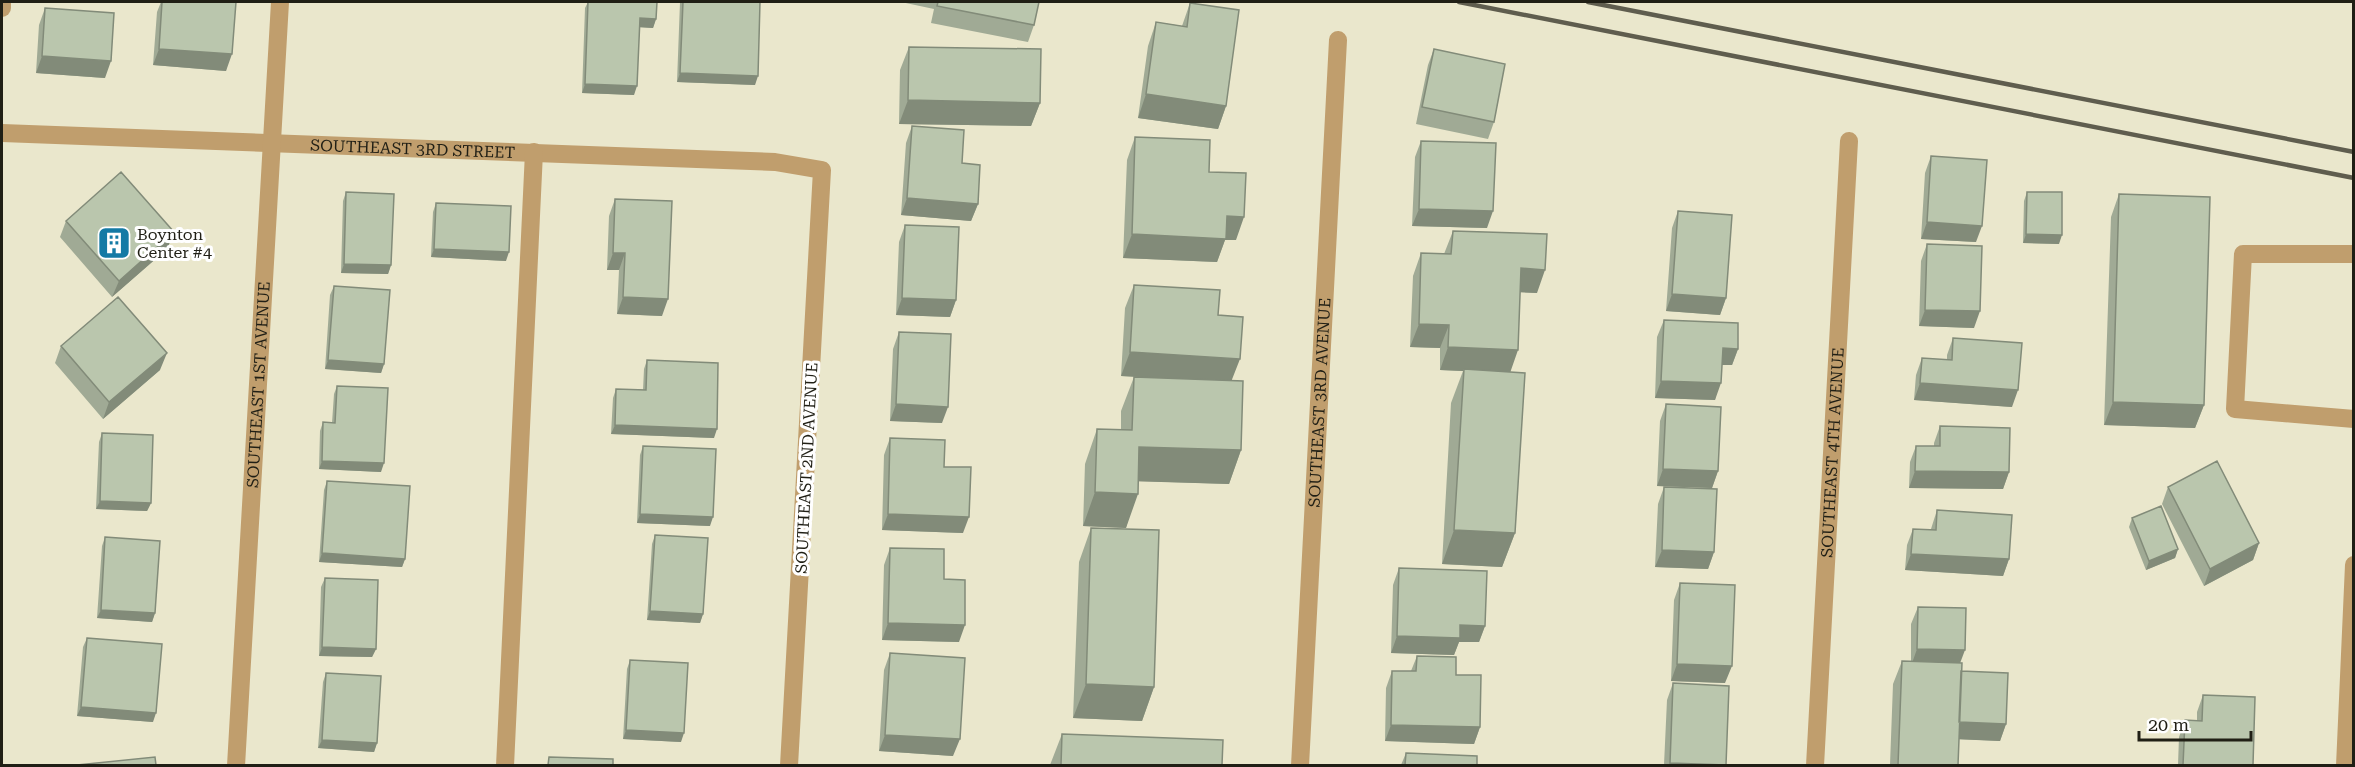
<svg xmlns="http://www.w3.org/2000/svg" width="2355" height="767" font-family="'Roboto Serif',serif">
<style>
.lines{fill:none;stroke-linecap:round;stroke-linejoin:round}
.minor{stroke:#c09e6d;stroke-width:18}
.rail{stroke:#5f5d4e;stroke-width:4.5}
.wall{fill:#a0aa95}
.shaded-wall{fill:#828b79}
.building{fill:#bac6ad;stroke:#828b79;stroke-width:1.5}
.labels{text-anchor:middle;stroke-width:6;stroke-linejoin:round;paint-order:stroke}
.street-label{font-size:16px;fill:#201f15;stroke:#fff}
.poi-label{font-size:16px;fill:#201f15;stroke:#fff;text-anchor:start}
</style>
<rect width="100%" height="100%" fill="#eae7cc"/>
<g class="lines">
<g class="minor">
<path d="M2,8v-6"/>
<path id="s1" d="M2,133l773,29 47,8 -33,596"/>
<path d="M2354,254h-111l-8,155 119,10"/>
<path id="s2" d="M236,766l44,-764"/>
<path d="M505,766l29,-614"/>
<path id="s3" d="M1300,766l38,-726"/>
<path id="s4" d="M1815,766l34,-625"/>
<path d="M2345,766l9,-201"/>
</g>
<path class="rail" d="M1459,2l895,176
M1588,2l766,150"/>
</g>
<path class="wall" d="M161,2h75l-10,69 -73,-6 4,-53z
M588,2h69l-1,17 -3,9 -14,-1 -5,68 -52,-2 3,-85z
M680,2h80l-5,83 -78,-3z
M901,2h138l-5,23 -6,17 -97,-19 3,-14z
M1190,3l36,103 -8,23 -80,-11 10,-72 8,-24 26,4z
M45,8l60,70 -69,-5 3,-48z
M909,47l131,56 -9,23 -132,-2 1,-54z
M1434,49l60,73 -6,17 -72,-15 12,-59z
M912,126l50,37 16,41 -7,17 -70,-6 5,-72z
M1135,137l74,35 27,68h-11l-8,22 -94,-4 4,-98z
M1421,141l66,87 -75,-2 3,-69z
M1931,156l45,86 -55,-3 4,-66z
M346,192l45,73 -3,9 -47,-1 2,-72z
M2027,192l32,52 -36,-1 1,-42z
M2119,194l85,211 -9,23 -91,-3 7,-208z
M615,199l47,117 -45,-2 2,-44h-12l2,-54z
M436,203l70,58 -75,-4 2,-45z
M1678,211l48,87 -6,17 -54,-4 6,-83z
M66,221l108,11 -7,17 -55,48 -52,-60z
M905,225l51,75 -6,17 -54,-2 3,-73z
M1453,231l84,62 -17,-1 -10,80 5,161 -13,34 -60,-3 9,-161 12,-32 -23,-1v-22l-30,-1 3,-71 8,-23 23,1z
M1927,244l47,84 -55,-2 2,-65z
M1134,285l84,30 14,66 9,69 -12,34 -91,-3 -12,47 -43,-2 2,-62 12,-35 24,1v-19l13,-34 45,2 -58,-3 4,-68z
M334,286l50,78 -3,9 -56,-4 5,-74z
M1664,320l74,29 -6,16h-10l-7,35 -60,-2 2,-61z
M899,332l43,91 -52,-2 3,-72z
M1953,338l59,69 -98,-7 2,-25 6,-17 25,2v-5z
M61,346l99,24 -57,49 -48,-56z
M647,360l67,78 -103,-4 2,-36 3,-9 27,1 1,-21z
M337,386l44,86 -62,-3 1,-38 3,-9 9,1 2,-29z
M1666,404l52,67 -6,17 -55,-2 3,-65z
M1940,426l69,46 -6,17 -94,-1 1,-26 6,-16h18v-3z
M102,433l49,70 -4,8 -51,-2 3,-67z
M890,438l54,29 19,66 -81,-3 2,-75z
M643,446l67,80 -73,-3 3,-68z
M327,481l78,78 -3,8 -83,-5 5,-72z
M1664,487l50,65 -6,17 -53,-2 3,-63z
M2168,487l91,56 -6,17 -49,26 -42,-82z
M1937,510l72,49 -6,17 -98,-6 2,-25 6,-16h18z
M2132,518l46,31 -3,9 -29,12 -17,-43z
M1091,528l63,159 -12,34 -69,-3 6,-156z
M655,535l48,79 -3,9 -53,-3 5,-76z
M105,537l50,76 -3,9 -55,-4 5,-72z
M890,548l54,31 15,63 -77,-2 2,-75z
M1399,568l86,58 -6,16h-20l-5,13 -63,-2 2,-68z
M325,578l51,71 -4,8 -53,-1 2,-69z
M1680,583l45,100 -54,-2 3,-81z
M1918,607l42,56 1,8 45,53 -6,17 -41,-2 -1,26h-68l3,-81 9,-23h9v-37z
M87,638l66,84 -76,-6 6,-69z
M890,653l63,103 -74,-5 5,-81z
M1417,656l39,19 24,52 -6,17 -89,-3 1,-53 6,-17h19z
M630,660l51,82 -58,-3 4,-70z
M326,673l51,70 -3,9 -56,-4 5,-66z
M1673,683l53,82h-62l3,-65z
M2203,695l50,70h-75l1,-28 6,-17h12v-8z
M1062,734l160,31h-172z
M1406,753l71,12h-76z"/>
<path class="shaded-wall" d="M640,18l16,1 -3,9 -17,-1z
M159,49l73,5 -6,17 -73,-6z
M42,56l69,5 -6,17 -69,-5z
M680,73l78,3 -3,9 -78,-3z
M585,84l52,2 -3,9 -52,-2z
M1146,94l80,12 -8,23 -80,-11z
M908,100l132,3 -9,23 -132,-2z
M907,198l71,6 -7,17 -70,-6z
M1419,209l74,2 -6,17 -75,-2z
M1227,216l17,1 -8,23h-11l-8,22 -94,-4 9,-24z
M1927,222l55,4 -6,16 -55,-3z
M174,232l-7,17 -55,48 7,-16z
M2026,234l36,1 -3,9 -36,-1z
M434,249l75,3 -3,9 -75,-4z
M613,253h12l-6,17h-12z
M344,264l47,1 -3,9 -47,-1z
M1521,268l24,2 -8,23 -24,-1z
M1672,294l54,4 -6,17 -54,-4z
M623,297l45,2 -6,17 -45,-2z
M902,298l54,2 -6,17 -54,-2z
M1925,310l55,1 -6,17 -55,-2z
M1419,324l30,1 -9,23 -30,-1z
M1448,347l70,3 -8,23 -46,-4 -1,2 -23,-1z
M1723,348l15,1 -6,16h-15z
M1130,352l110,7 -9,23 -110,-6z
M167,353l-7,17 -57,49 6,-17z
M328,360l56,4 -3,9 -56,-4z
M1661,381l60,2 -6,17 -60,-2z
M1920,383l98,7 -6,17 -98,-7z
M2113,402l91,3 -9,23 -91,-3z
M896,404l52,3 -6,16 -52,-2z
M615,425l102,4 -3,9 -103,-4z
M1139,447l102,3 -12,34 -102,-3z
M322,461l62,2 -3,9 -62,-3z
M1663,469l55,2 -6,17 -55,-2z
M1915,471l94,1 -6,17 -94,-1z
M1095,492l43,2 -12,34 -43,-2z
M100,501l51,2 -4,8 -51,-2z
M640,514l73,3 -3,9 -73,-3z
M888,514l81,3 -6,16 -81,-3z
M1454,530l61,3 -13,34 -60,-3z
M2259,543l-6,17 -49,26 6,-17z
M2178,549l-3,9 -29,12 3,-9z
M1662,550l52,2 -6,17 -53,-2z
M322,553l83,6 -3,8 -83,-5z
M1911,554l98,5 -6,17 -98,-6z
M101,610l54,3 -3,9 -55,-4z
M650,611l53,3 -3,9 -53,-3z
M888,623l77,2 -6,17 -77,-2z
M1460,625l25,1 -6,16h-20l-5,13 -63,-2 6,-17z
M322,647l54,2 -4,8 -53,-1z
M1917,649l48,1 -6,16h-48z
M1677,664l55,2 -7,17 -54,-2z
M1086,684l68,3 -12,34 -69,-3z
M81,707l75,6 -3,9 -76,-6z
M1958,722l48,2 -6,17 -48,-2z
M1391,725l89,2 -6,17 -89,-3z
M626,730l58,3 -3,9 -58,-3z
M885,735l75,4 -7,17 -74,-5z
M322,740l55,3 -3,9 -56,-4z
M1670,763l56,2h-57z"/>
<path class="building" d="M162,2h74l-4,52 -73,-5z
M588,2h69l-1,17 -16,-1 -3,68 -52,-2z
M683,2h77l-2,74 -78,-3z
M938,2h101l-5,23 -97,-19z
M1190,3l49,7 -13,96 -80,-12 10,-72 31,5z
M45,8l69,5 -3,48 -69,-5z
M909,47l132,2 -1,54 -132,-3z
M1434,49l71,15 -11,58 -72,-15z
M912,126l52,4 -2,33 18,2 -2,39 -71,-6z
M1135,137l75,3 -1,32 37,1 -2,44 -17,-1 -1,23 -94,-5z
M1421,141l75,2 -3,68 -74,-2z
M1931,156l56,4 -5,66 -55,-4z
M121,172l53,60 -55,49 -53,-60z
M346,192l48,2 -3,71 -47,-1z
M2027,192h35v43l-36,-1z
M2119,194l91,3 -6,208 -91,-3z
M615,199l57,2 -4,98 -45,-2 2,-44h-12z
M436,203l75,3 -2,46 -75,-3z
M1678,211l54,4 -6,83 -54,-4z
M905,225l54,2 -3,73 -54,-2z
M1453,231l94,3 -2,36 -24,-2 -3,82 -70,-3 1,-22 -30,-1 2,-71 30,1z
M1927,244l55,2 -2,65 -55,-1z
M1134,285l86,5 -2,25 25,2 -3,42 -110,-7z
M334,286l56,4 -6,74 -56,-4z
M118,297l49,56 -58,49 -48,-56z
M1664,320l74,3v26l-15,-1 -2,35 -60,-2z
M899,332l52,2 -3,73 -52,-3z
M1953,338l69,5 -4,47 -98,-7 2,-25 30,2z
M647,360l71,3 -1,66 -102,-4 1,-36 30,1z
M1464,369l61,4 -10,160 -61,-3z
M1134,377l109,4 -2,69 -102,-3 -1,47 -43,-2 2,-63 35,1z
M337,386l51,2 -4,75 -62,-2 1,-39 12,1z
M1666,404l55,3 -3,64 -55,-2z
M1940,426l70,2 -1,44 -94,-1 1,-25h24z
M102,433l51,2 -2,68 -51,-2z
M890,438l55,2 -1,27h27l-2,50 -81,-3z
M643,446l73,3 -3,68 -73,-3z
M2217,461l42,82 -49,26 -42,-82z
M327,481l83,5 -5,73 -83,-6z
M1664,487l53,2 -3,63 -52,-2z
M2161,506l17,43 -29,12 -17,-43z
M1937,510l75,5 -3,44 -98,-5 2,-25 23,1z
M1091,528l68,2 -5,157 -68,-3z
M655,535l53,3 -5,76 -53,-3z
M105,537l55,4 -5,72 -54,-3z
M890,548l54,1v30l21,1v45l-77,-2z
M1399,568l88,3 -2,55 -25,-1v13l-63,-2z
M325,578l53,2 -2,69 -54,-2z
M1680,583l55,2 -3,81 -55,-2z
M1918,607l48,1 -1,42 -48,-1z
M87,638l75,6 -6,69 -75,-6z
M890,653l75,5 -5,81 -75,-4z
M1417,656l39,1v18h25l-1,52 -89,-2 1,-54h24z
M630,660l58,3 -4,70 -58,-3z
M1902,661l60,2 -4,102h-60z
M1961,671l47,2 -2,51 -47,-2z
M326,673l55,3 -4,67 -55,-3z
M1673,683l56,3 -3,79 -56,-2z
M2203,695l52,2 -2,68h-70l2,-45 17,1z
M1062,734l161,6 -1,25h-161z
M1406,753l71,3v9h-72z
M155,757l1,8h-79z
M549,757l64,2v6h-65z"/>
<defs>
<symbol id="building-square" viewBox="-11 -11 22 22"><rect x="-9" y="-9" width="18" height="18" rx="4" fill="#147aa5" stroke="#fff"/><path d="M-4-6H4V6H1V3H-1V6H-4ZM-2.5-4.3h1.7v1.8h-1.7ZM.8-4.3h1.7v1.8H.8ZM-2.5-1h1.7V.8h-1.7ZM.8-1h1.7V.8H.8Z" fill="#fff"/></symbol>
</defs>
<g fill-rule="evenodd">
<use href="#building-square" x="95" y="224" width="38" height="38"/>
</g>
<g class="labels">
<g class="street-label">
<text dy="6" stroke="none"><textPath href="#s1" startOffset="411">SOUTHEAST 3RD STREET</textPath></text>
<text dy="6" stroke="none"><textPath href="#s2" startOffset="382">SOUTHEAST 1ST AVENUE</textPath></text>
<text dy="6" stroke="none"><textPath href="#s3" startOffset="364">SOUTHEAST 3RD AVENUE</textPath></text>
<text dy="6" stroke="none"><textPath href="#s4" startOffset="314">SOUTHEAST 4TH AVENUE</textPath></text>
<text transform="translate(806 468) rotate(-87)" y="6">SOUTHEAST 2ND AVENUE</text>
</g>
<g class="poi-label">
<text x="137" y="240">Boynton<tspan x="137" dy="18">Center #4</tspan></text>
</g>
</g>
<rect width="2355" height="767" fill="none" stroke="#201f15" stroke-width="6"/>
<path d="M2139 731v9h112v-9" fill="none" stroke="#201f15" stroke-width="3"/>
<text x="2148" y="731" font-size="18" fill="#201f15" stroke="#ffffff" stroke-width="4.5" paint-order="stroke">20 m</text>
</svg>
